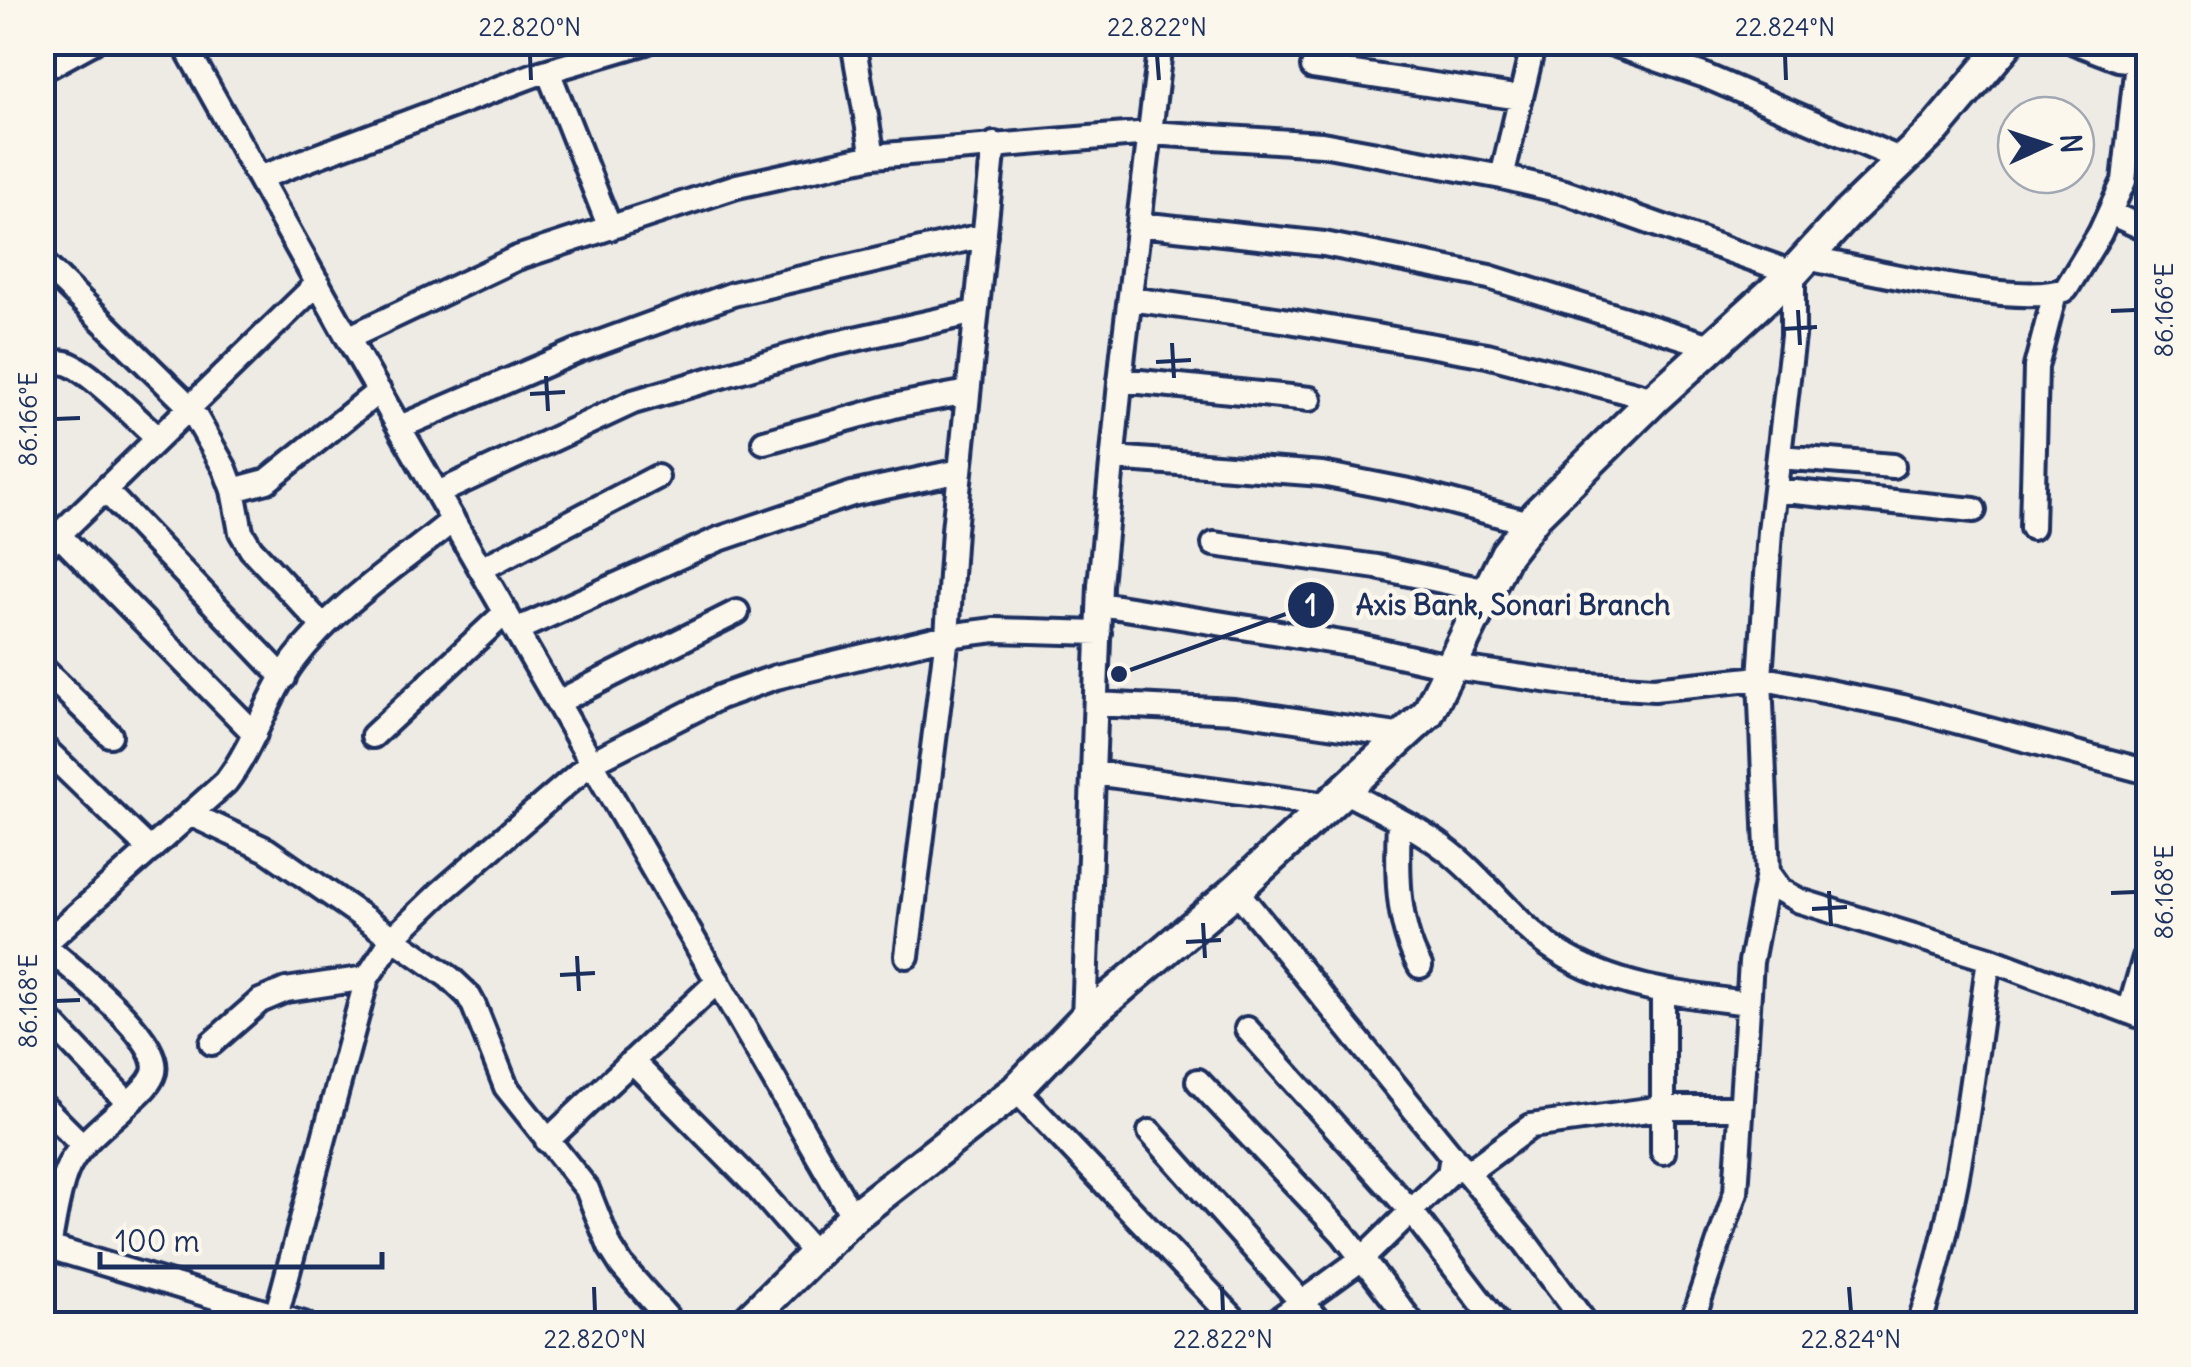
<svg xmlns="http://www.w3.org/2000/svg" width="2191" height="1367" font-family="Delius,sans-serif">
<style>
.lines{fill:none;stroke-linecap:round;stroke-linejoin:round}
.minor-casing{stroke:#1b2f5e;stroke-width:30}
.major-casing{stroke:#1b2f5e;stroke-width:38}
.minor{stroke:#fbf7ec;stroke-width:22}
.major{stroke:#fbf7ec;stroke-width:30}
.ticks{fill:none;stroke:#1b2f5e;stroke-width:4}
.leader{fill:none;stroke:#1b2f5e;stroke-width:4}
.callout-dot{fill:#1b2f5e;stroke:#fbf7ec;stroke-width:4}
.mark-label{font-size:30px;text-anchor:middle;font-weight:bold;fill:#fff}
.callout-label{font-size:28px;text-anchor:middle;font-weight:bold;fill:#1b2f5e;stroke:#fbf7ec;stroke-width:9;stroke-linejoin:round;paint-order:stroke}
.neatline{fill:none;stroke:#1b2f5e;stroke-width:4}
.ticks-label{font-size:25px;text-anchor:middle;fill:#1b2f5e}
</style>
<rect width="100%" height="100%" fill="#eeebe4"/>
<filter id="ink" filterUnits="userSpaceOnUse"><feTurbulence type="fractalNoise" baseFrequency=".01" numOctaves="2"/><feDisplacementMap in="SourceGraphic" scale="20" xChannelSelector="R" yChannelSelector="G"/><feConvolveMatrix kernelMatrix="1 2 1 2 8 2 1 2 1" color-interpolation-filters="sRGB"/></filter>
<g filter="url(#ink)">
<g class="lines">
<defs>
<path id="minor" d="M183,42l165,296 505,879
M853,42l20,114
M1608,42l95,33 199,85
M2074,42l44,17 30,3
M1313,67l208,31
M42,70l51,-28
M548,71l62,157
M1502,177l32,-135
M259,178l275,-103 112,-33
M2110,213l38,17
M1139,224l185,20 165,33 222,69
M1806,258c54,10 217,51 260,31l34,-56 24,-52 13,-118
M42,262l148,145 35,62 8,21 8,42 10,17 72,77
M1130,299l153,21 204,35 167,44
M348,338l169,-80 220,-72 136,-30 277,-23 172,11 180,33 63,15 228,81v63l-23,195 -10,147 8,195 12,17 20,11 189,58 159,60
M42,365c8,-2 15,-4 24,-2 24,7 71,57 92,75
M1120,380l190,19
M400,427l177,-76 156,-57 252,-59
M764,442l134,-37 70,-13
M1779,457l114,9
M1113,458l209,16 92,18 115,31
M105,490l179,188
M233,490l34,-9 112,-90
M1775,490l199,20
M438,493l195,-91 195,-57 148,-33
M2032,528l4,-161 19,-74
M59,535l196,199
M1214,544l163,23 111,24
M42,551l276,-268
M481,569l176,-92
M1100,604l254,41 98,22 121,17 81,5 106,-11 143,29 245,65
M516,630l203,-91 133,-45 108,-23
M42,668l68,67
M558,702l179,-90
M1096,704l138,7 169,25
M373,736l133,-124
M42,746l108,104
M1094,773l234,32
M1344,791c33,18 70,34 100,57 41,30 69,75 113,103 57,37 125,44 191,52
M190,814l77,36 182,127 19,18 6,11 32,81 81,102 23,58 12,19 51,58
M1399,821c-2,47 -3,103 21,145
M1236,890l216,266 -3,18 -86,84 -91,66
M44,945c23,20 124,97 109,130 -6,14 -21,24 -31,34 -20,18 -46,37 -56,63 -9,23 -12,50 -17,75
M42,946l184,-164c29,-38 41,-86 69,-123 42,-55 105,-95 158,-139
M907,956l40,-320 7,-106 40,-386
M2129,1012l19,-65
M47,1018l81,85
M1084,1019l16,-434 23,-232 38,-311
M1247,1029l164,182 87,113
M212,1043l48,-42 26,-11 81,-12
M632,1061l123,124 60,69
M1198,1081l145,153 70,90
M1016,1090l223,234
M42,1105l41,41
M1150,1132l171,192
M547,1141l171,-160
M1663,1152v-44h78
M1458,1162l67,80 61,82
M1467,1173l64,-47 132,-18v-115
M42,1245l262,79
M274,1324l93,-346 26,-40 48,-46 151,-130 128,-65 56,-20 171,-41 48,-6 104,3
M1691,1324l45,-132 15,-230 17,-89
M1919,1324c41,-117 52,-243 70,-365"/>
<path id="major" d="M744,1324l109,-107 163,-127 68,-71 152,-129 192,-177 78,-159 31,-40 117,-115 139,-126 53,-58 89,-86 73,-87"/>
</defs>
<use href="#minor" class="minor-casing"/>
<use href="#major" class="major-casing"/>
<use href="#minor" class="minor"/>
<use href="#major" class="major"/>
</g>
</g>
<path class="ticks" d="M530,55l1,25M1157,55l2,25M1785,55l1,25M1798,310l2,35M2111,311l25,-1M1782,329l35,-2M1172,343l2,35M1156,362l35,-2M546,376l2,35M530,394l35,-2M55,419l25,-1M1829,891l2,35M2111,893l25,-1M1812,909l35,-2M1203,923l2,35M1186,942l35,-2M577,956l2,35M560,975l35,-2M55,1001l25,-1M594,1287l1,25M1222,1287l1,25M1849,1287l2,25"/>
<path class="leader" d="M1119 674L1311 605"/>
<g class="callout-dot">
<circle cx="1119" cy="674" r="10"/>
<circle cx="1311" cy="605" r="25"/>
</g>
<g class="mark-label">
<text x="1311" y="616">1</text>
</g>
<g class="callout-label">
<text x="1513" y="615">Axis Bank, Sonari Branch</text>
</g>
<rect width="2191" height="1367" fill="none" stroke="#fbf7ec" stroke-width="110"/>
<g transform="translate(2046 145) rotate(87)"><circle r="48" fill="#fbf7ec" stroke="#a1a7b3" stroke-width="2.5"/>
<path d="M0-8L18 38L0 25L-18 38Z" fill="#1b2f5e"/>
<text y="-15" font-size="28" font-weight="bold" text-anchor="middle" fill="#1b2f5e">N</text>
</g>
<path d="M100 1252v15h282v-15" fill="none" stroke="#1b2f5e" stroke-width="5"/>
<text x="115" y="1252" font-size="30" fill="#1b2f5e" stroke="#fbf7ec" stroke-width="8" paint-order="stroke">100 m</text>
<rect x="55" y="55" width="2081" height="1257" class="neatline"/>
<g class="ticks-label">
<text x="530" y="36">22.820°N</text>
<text x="1157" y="36">22.822°N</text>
<text x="1785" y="36">22.824°N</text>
<text transform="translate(2164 310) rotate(-90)" y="9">86.166°E</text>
<text transform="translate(28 419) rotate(-90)" y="9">86.166°E</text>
<text transform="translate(2164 892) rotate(-90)" y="9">86.168°E</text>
<text transform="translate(28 1001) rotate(-90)" y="9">86.168°E</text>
<text x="595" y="1348">22.820°N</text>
<text x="1223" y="1348">22.822°N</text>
<text x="1851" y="1348">22.824°N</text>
</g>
</svg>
